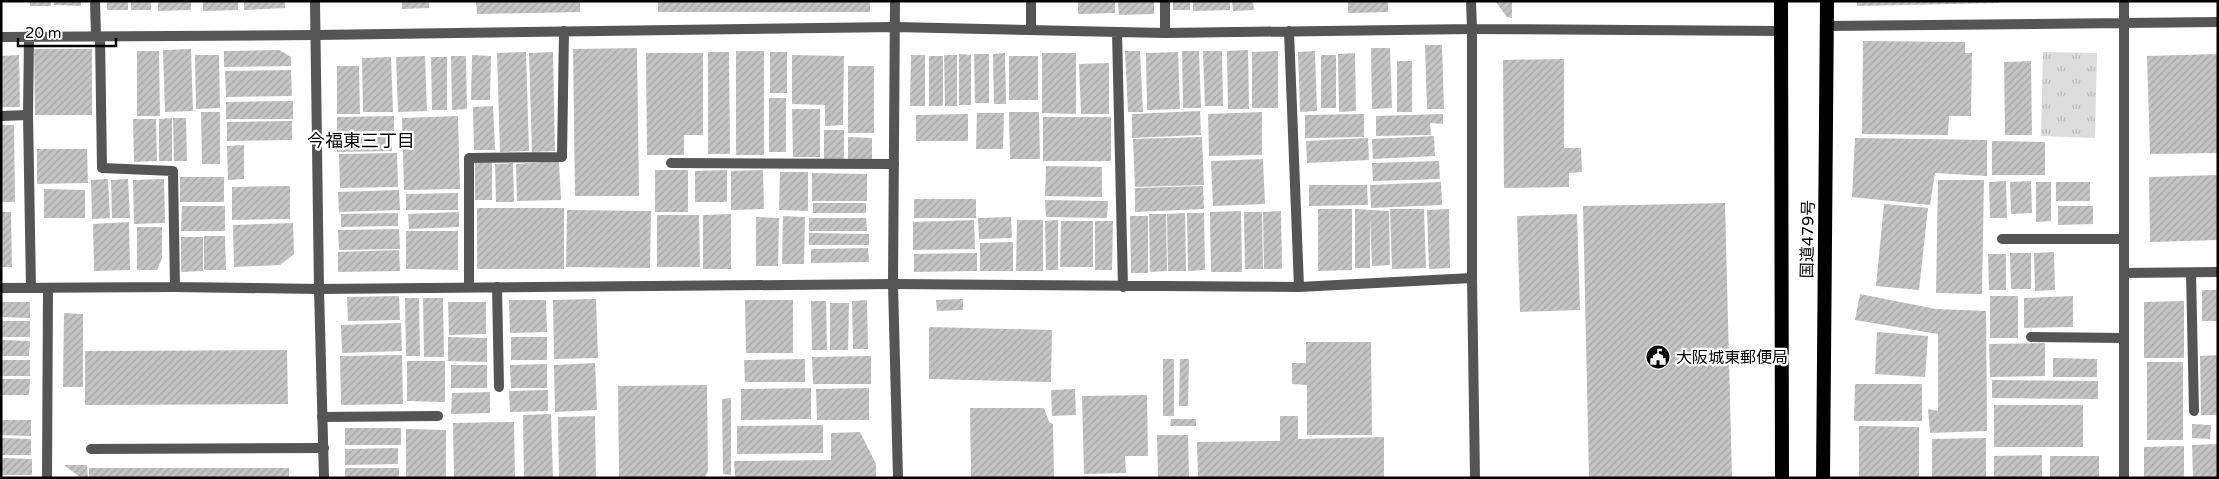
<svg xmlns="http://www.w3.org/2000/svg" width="2219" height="479" font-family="'Varela Round','Noto Sans JP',sans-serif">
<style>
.park{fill:url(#park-tufts)}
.building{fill:url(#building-hatch)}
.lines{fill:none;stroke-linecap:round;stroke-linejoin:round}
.service{stroke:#555;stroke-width:10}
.minor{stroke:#555;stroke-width:10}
.tertiary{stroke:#555;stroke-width:10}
.trunk{stroke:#000;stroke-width:14}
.labels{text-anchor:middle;stroke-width:4.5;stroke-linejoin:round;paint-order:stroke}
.street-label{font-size:16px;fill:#000;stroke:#fff}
.poi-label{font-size:16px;fill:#000;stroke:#fff;text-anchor:start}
.neighbourhood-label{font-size:18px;fill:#000;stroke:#fff}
</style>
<defs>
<pattern id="park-tufts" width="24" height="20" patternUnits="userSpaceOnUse" patternTransform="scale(1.25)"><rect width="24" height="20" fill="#dcdcdc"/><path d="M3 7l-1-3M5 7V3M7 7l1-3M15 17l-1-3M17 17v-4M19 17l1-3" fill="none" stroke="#bbb"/></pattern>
<pattern id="building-hatch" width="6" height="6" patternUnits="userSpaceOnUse" patternTransform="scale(1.25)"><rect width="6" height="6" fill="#c4c4c4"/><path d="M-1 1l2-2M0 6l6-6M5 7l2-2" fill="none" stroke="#a7a7a7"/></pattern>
</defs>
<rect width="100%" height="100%" fill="#fff"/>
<path class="park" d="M2043,52l54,1 -2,85 -54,-2z"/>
<path class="building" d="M30,1h21v5h-21z
M54,1h27v5l-27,-1z
M107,1h21v9h-21z
M131,1h20v9h-20z
M158,1h33v9l-33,1z
M203,1h35v9l-35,1z
M244,1h41v7l-41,2z
M402,1h27v7l-27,1z
M476,1h104v11l-103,2z
M658,1h212v11h-212z
M1078,1h37v12l-37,1z
M1118,1h36v13l-35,1z
M1173,1h17v9h-17z
M1193,1h37v9l-37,1z
M1232,1h21l1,9 -21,1z
M1348,1h40v11l-40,1z
M1495,1h17v17l-5,-1z
M1857,1h142v2l-142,3z
M1863,41l102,1v11h7l-1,63h-22l-1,19 -86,-1z
M1425,45h17l2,64h-17z
M637,48l2,148h-64l-2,-147z
M1371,48h19l2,60 -20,1z
M34,49h58v66h-57z
M191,49l2,62 -28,1 -2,-62z
M279,50l12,7v9l-67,1v-16z
M1248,50l1,59h-21l-1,-58z
M137,51h22l1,65h-23z
M736,51h28v104h-28z
M1125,51h15l3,61h-15z
M1182,51h17l2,57h-18z
M1203,51h19l1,55h-18z
M1278,51v57h-26v-56z
M1315,51l2,60 -17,1 -2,-60z
M526,52l3,99 -29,1 -3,-99z
M553,52l2,99 -23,1 -3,-99z
M708,52h21l1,102h-22z
M770,52h17v41h-17z
M1178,52l2,57 -33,1 -1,-57z
M646,53h57v82h-19v20h-37z
M1005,53l1,51h-12l-1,-50z
M1042,53h34v61l-34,-1z
M1355,53l1,58 -17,1 -1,-58z
M959,54l12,1v50h-12z
M974,54h15v49h-14z
M2218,54v99l-68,1 -3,-98z
M19,55l1,52h-19v-51z
M195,55h24l1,53 -24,1z
M472,55l19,1 -1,44h-19z
M792,55l52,1 -1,69 -18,1v-21l-33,-1z
M911,55h14v51h-15z
M944,55h13v51h-12z
M1321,55h15v53h-15z
M425,56l2,55 -29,1 -2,-55z
M451,56h15l1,53 -15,1z
M929,56h14v50h-14z
M1009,56h29v44h-29z
M391,57l2,55h-30l-1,-54z
M431,57h16v53h-15z
M1564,59v89h17l1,24 -13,1v14l-65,1 -1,-128z
M1397,61h15v51h-15z
M2031,61l1,74h-27l-1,-73z
M1109,63v51h-28l-2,-50z
M337,66h22l1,48h-23z
M848,66h26v67h-26z
M291,70l1,26 -66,1 -1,-26z
M769,98h17v54h-17z
M293,101v18h-67v-17z
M493,106l2,44h-21l-1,-43z
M792,109h28v48h-27z
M1200,111l1,24 -69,3v-24z
M201,112h19v52h-18z
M1009,112h30l1,47h-30z
M1262,112v43l-53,1 -1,-42z
M977,113h27l-1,36h-27z
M968,114v27h-52v-26z
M1364,114v23l-59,1v-23z
M1443,114v10l-13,-1 1,12 -55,1v-20z
M394,116v15l-57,1v-15z
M458,116l2,73 -56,1 -2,-72z
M1043,117h68v44h-68z
M172,118v43h-13v-42z
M173,118h13l1,43h-13z
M133,119h23l1,42 -23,1z
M292,121v19l-65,1v-19z
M1,125h13l1,77h-14z
M824,130h20v29h-20z
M337,134h55v17l-55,1z
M1434,136l1,20 -62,3 -1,-20z
M848,137l24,1v21h-24z
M1202,137l2,48 -69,2 -2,-48z
M1368,138l1,22 -62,3 -1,-22z
M1855,138l132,2v36l-52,-3 -5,32 -78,-8z
M1992,141l53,1v33h-53z
M244,145v34l-16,1 -1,-34z
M37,149h50l1,34 -51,1z
M397,153l1,34 -58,1 -1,-34z
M1263,159l2,45 -52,2 -2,-45z
M559,161l2,39 -44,1 -1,-37z
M1439,161l1,18 -67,2 -1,-18z
M475,163h17v37h-17z
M513,163l1,39h-18l-1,-38z
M1046,166l56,1v30l-57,-1z
M655,170h33v42h-33z
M727,170v32h-32v-31z
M763,170l1,39 -33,1v-39z
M780,172h28v39l-29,-1z
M812,173l55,1v27h-55z
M2218,175v65l-68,2 -1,-65z
M180,177h44v25h-44z
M108,179l2,39 -18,1 -1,-39z
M128,179l2,39h-18l-1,-38z
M164,179l1,44 -31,1 -1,-44z
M1938,180h46l-2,114 -46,-1z
M2006,181l1,37h-17l-1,-36z
M2031,181l1,32 -21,1 -1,-32z
M1441,182l1,23 -71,3 -1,-23z
M2036,182h15v39l-15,1z
M2056,182h34v19h-34z
M1309,185h58l1,20 -59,1z
M290,186v33l-58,1v-33z
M1203,186l1,23 -69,3v-24z
M44,189l41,1v28h-41z
M399,190l1,20 -61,2 -1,-20z
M458,193v17h-52v-16z
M914,199h62v19h-62z
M1045,200l63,1 -1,17 -61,-1z
M813,203h53v10h-53z
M1725,203l7,275h-143l-6,-272z
M1884,204l44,4 -9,82 -43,-4z
M182,206h43v25h-44z
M2058,206h35v18l-35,1z
M477,208h87v61h-87z
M1318,209h34v61l-34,1z
M1355,209l34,2 1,54 -18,1 -2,-49v51h-15z
M1390,209h34l2,59 -34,1z
M1449,209l1,59 -21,1 -2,-59z
M567,210l84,1 -1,57 -84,-1z
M1241,211l1,61h-31l-1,-60z
M1281,211l1,58h-18l-1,-57z
M1,212h10l1,55h-11z
M459,212v15l-50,2 -1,-15z
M1244,212h18l1,57h-18z
M398,213v13l-57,1v-13z
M1185,213l1,58h-18l-1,-57z
M1187,213h17l1,57 -17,1z
M731,214v55h-28v-54z
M1149,214h17l1,57 -17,1z
M1577,214l3,96 -60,2 -3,-96z
M657,215h42l1,52h-43z
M783,216l22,1 -1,47h-22z
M1130,216h18v57h-17z
M756,217l23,1 -1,48h-22z
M1011,217l1,21 -33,1 -1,-21z
M809,218h57l1,13h-58z
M974,220l1,29 -62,1v-28z
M1017,220h26v51h-27z
M1058,220v50h-12l-1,-49z
M1061,221h32v46h-33z
M1095,221h18l-1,49h-17z
M129,222l1,48 -36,1 -1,-47z
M293,223l1,31 -14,11 -46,2 -1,-42z
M137,227h25v31l-5,12h-20z
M399,229l1,20 -61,1 -1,-20z
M406,231h52v39l-52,-1z
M809,233l60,1v11h-60z
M204,236h21l1,34h-22z
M181,237h22v34l-22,1z
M1013,242v29h-33v-28z
M868,248l1,14 -58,1v-14z
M399,250l1,21 -62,1v-20z
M2054,252l1,38 -20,1 -1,-38z
M977,253v18l-63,1v-18z
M2010,253h21v36h-20z
M1988,254h18v36h-17z
M2202,290h16v31h-16z
M1860,294l76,15 50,2 1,120 -57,2 -2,-24 10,2v-77l-83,-14z
M399,296l1,24 -52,1 -1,-24z
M1990,296h28v42h-28z
M2073,296v31l-49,1v-30z
M405,298h14l1,58h-14z
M423,298h20l1,59h-20z
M596,299l2,59 -44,1 -1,-59z
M963,299v11l-26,1 -1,-11z
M509,300h37l1,32 -37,1z
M745,300h48v53h-47z
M867,300l1,49h-15l-1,-48z
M811,301h15l1,49h-15z
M2184,301v57h-40v-56z
M1,302h29v16l-29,-1z
M448,302h38v32l-37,1z
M830,303h19l-1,47h-18z
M64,313l19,1v73h-20z
M1,321h29v16h-29z
M401,323l1,28 -60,2 -1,-28z
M929,327l123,3 -1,52 -122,-3z
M1877,332l51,4 -3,41 -50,-3z
M448,337l39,1v24l-39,-1z
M511,337h36v23h-36z
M1,340l29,1 -1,15h-28z
M1306,342h65l1,93h-65v-50l-15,-1v-21h14z
M2045,343v33l-55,1 -1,-33z
M287,350l1,54 -203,1v-54z
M402,355l1,49 -62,1 -1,-49z
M2218,355v60h-17l-1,-59z
M871,356v28h-58l-1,-27z
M2053,358l44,1v18h-44z
M805,359v23h-60l-1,-22z
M1163,359h11v57h-11z
M1180,359h9l-1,47h-9z
M1,360h29v16h-29z
M407,361h38v41l-38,-1z
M2147,362h36v78h-36z
M595,363l2,47 -42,2 -1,-47z
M547,364v24h-36l-1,-23z
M451,365h36v23h-36z
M1,379h29l-1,16h-28z
M1992,380l106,1v18l-106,-1z
M1855,384h67v37h-68z
M707,385l1,86 -3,7h-86l-1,-92z
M811,388v31l-70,1v-31z
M869,388v32h-52l-1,-31z
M1075,389l1,26 -24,1 -1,-26z
M548,390v21l-38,1 -1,-21z
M490,392v21l-39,1 1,-21z
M1147,395l1,61h-23l1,17 -42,1 -2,-78z
M731,398v77l-8,-1 -1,-75z
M1994,405h89v42h-89z
M970,408h74l5,14 4,2 1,54h-83z
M551,414l2,64h-29l-1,-63z
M595,416l1,62h-37l-1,-61z
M1280,416h18v23l86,-2v41h-186l-1,-36 83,-1z
M1171,419h25v7h-26z
M1,420h30v16l-30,-1z
M514,422l1,56h-61l-1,-55z
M2192,424l19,1 -1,14 -18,-1z
M823,425v28l-86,1v-28z
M1859,426l60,1v51h-60z
M345,428h56v17h-56z
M406,429l40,1v48h-40z
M860,432l16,32v14h-141l-1,-17 97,-1v-27z
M1157,435h31l1,43h-31z
M1,438l30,1v16h-30z
M1986,438v40h-54v-39z
M2218,444v34h-25l-1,-33z
M2184,446v32h-40v-31z
M398,448v16l-53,1v-16z
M2042,455v23h-48v-22z
M2050,456h49v22h-49z
M1,458l31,1v16h-31z
M64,465h23l1,13h-7z
M89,468h200v10h-200z
M345,468h54v10h-54z"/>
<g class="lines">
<path class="service" d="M95,1l1,35
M1,116l27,-1
M671,163l223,1
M2002,239h122
M2191,273l3,138
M469,287v-129l93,-1 2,-126
M497,287l2,100
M2031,337l93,1
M322,417l116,-1
M91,449l233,-1"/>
<path class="minor" d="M1031,1v29
M1165,1v32
M1471,1l1,28
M2124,1v477
M1827,26l391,-4
M1289,31l10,256
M1117,32l6,255
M29,36l-1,79 3,173
M1,37l315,-2 579,-8 270,6 307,-4 309,2
M100,37l2,131 71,3 2,116
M2124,273l94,-1
M1,288l174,-1 144,2 574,-5 406,3 173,-9
M47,478l1,-190"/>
<path class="tertiary" d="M315,1l4,288 5,189
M895,1l-2,283 5,194
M1472,29v249l3,200"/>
<path class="trunk" d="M1781,1l1,477
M1823,478l4,-477"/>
</g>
<defs>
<symbol id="civic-disc" viewBox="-11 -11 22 22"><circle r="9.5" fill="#000" stroke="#fff"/><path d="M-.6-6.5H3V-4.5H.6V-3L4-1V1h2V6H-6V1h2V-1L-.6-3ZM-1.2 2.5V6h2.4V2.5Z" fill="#fff"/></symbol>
</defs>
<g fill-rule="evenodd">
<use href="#civic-disc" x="1644" y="343" width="28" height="28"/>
</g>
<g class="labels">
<g class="street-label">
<text transform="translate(1807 239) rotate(-89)" y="6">国道479号</text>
</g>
<g class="poi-label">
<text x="1676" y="363">大阪城東郵便局</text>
</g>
<g class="neighbourhood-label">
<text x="361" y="147">今福東三丁目</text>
</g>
</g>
<rect width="2219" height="479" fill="none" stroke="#000000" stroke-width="5"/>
<path d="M18 38v8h98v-8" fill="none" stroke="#000000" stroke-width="2.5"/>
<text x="25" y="38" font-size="15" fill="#000000" stroke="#ffffff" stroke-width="4" paint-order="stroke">20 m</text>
</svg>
